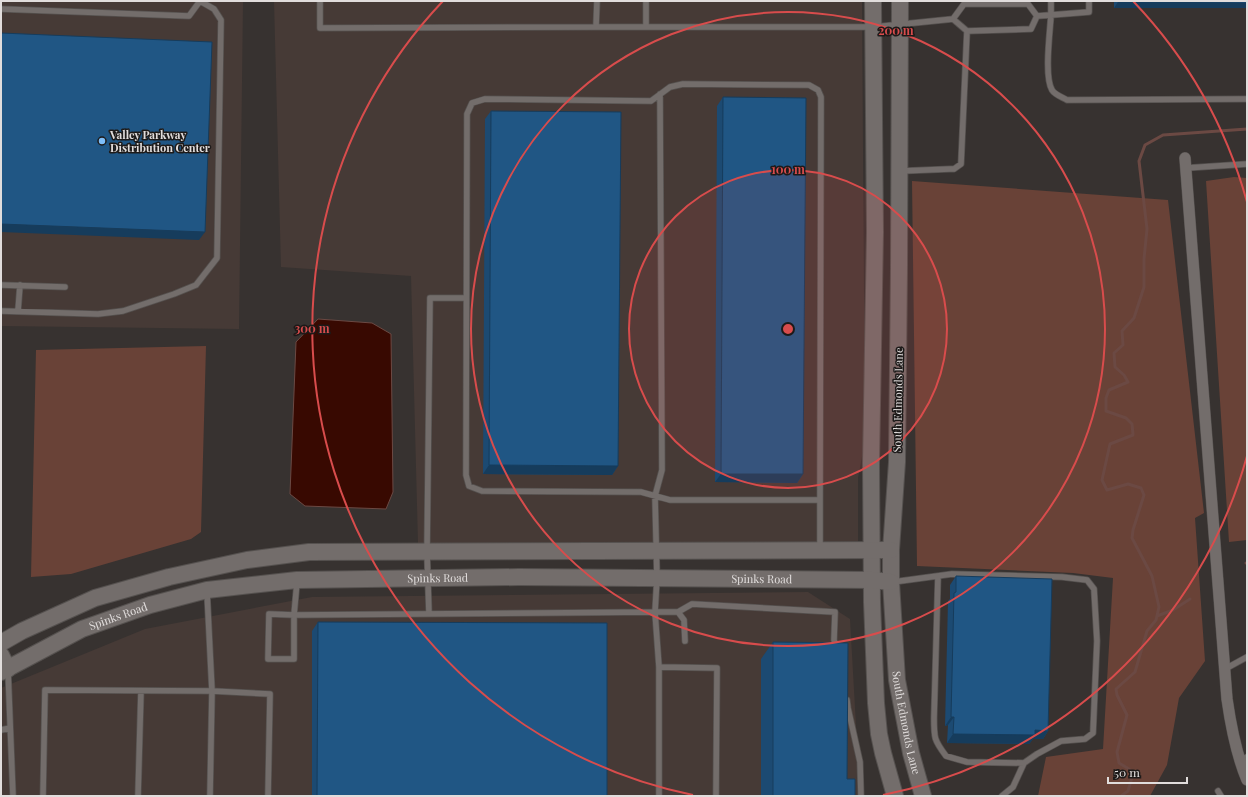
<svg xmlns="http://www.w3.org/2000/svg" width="1248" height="797" font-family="'Playfair Display',serif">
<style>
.built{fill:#463a36}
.green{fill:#694237}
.water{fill:#380901;stroke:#6b4943}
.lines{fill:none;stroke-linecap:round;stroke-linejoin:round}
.stream{stroke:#6b4943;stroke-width:3}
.service-casing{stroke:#55514f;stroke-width:7}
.minor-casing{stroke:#55514f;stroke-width:12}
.secondary-casing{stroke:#55514f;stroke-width:18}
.service{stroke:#736d6b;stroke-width:5.5}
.minor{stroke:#736d6b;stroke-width:11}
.secondary{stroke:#736d6b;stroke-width:16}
.wall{fill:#1c4a72}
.shaded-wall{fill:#163c5c}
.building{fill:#205684;stroke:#163c5c}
.ring{fill:none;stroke:#d84c4c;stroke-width:2}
.poi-dot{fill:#7ebef9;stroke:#1d1a19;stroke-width:1.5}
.labels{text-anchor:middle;stroke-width:3;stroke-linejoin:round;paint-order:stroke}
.poi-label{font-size:11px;font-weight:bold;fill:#e1dddc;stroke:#1d1a19;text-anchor:start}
.street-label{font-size:11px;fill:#e1dddc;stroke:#1d1a19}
.centre{fill:#d84c4c;stroke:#1d1a19;stroke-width:2}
.ring-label{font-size:12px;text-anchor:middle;font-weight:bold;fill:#d84c4c;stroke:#1d1a19;stroke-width:3;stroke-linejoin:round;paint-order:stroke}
</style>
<rect width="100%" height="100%" fill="#373230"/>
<path class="built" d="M1,1h242l-4,328 -238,-3z
M274,1h588l3,440 -7,37v64l-415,3 -25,-2 -7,-267 -130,-9z
M808,592l42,27 10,177h-859v-108l144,-59 167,-32z"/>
<path class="green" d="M1234,177l13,1v362l-18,2 -23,-361z
M912,181l256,19 36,313 -9,5 10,143 -26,37 -12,67 -17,31h-112l8,-39 57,-8 10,-171 -40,-5 -156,-7z
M206,346l-5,186 -10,7 -120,35 -40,3 5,-227z"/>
<path class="water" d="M318,319l54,4 19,11 2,158 -7,17 -81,-3 -15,-12 6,-152z"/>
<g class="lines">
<path class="stream" d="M1246,563h1
M1157,616l16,-6 17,-11
M1121,796l7,-5 5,-17 -4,-5 -10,-6 -2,-11 10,-37 -10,-20 -1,-6 19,-17 12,-41 9,-11 3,-13 -7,-31 -20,-38 1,-8 11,-35 -3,-7 -13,-4 -21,6 -5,-10 8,-36 23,-9 -1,-11 -6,-6 -20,-7v-13l3,-8 19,-8 -4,-7 -9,-8 -1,-14 9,-8 -1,-14 12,-13 10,-31v-28l3,-30 -8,-68 6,-16 18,-10 84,-6"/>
<defs>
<path id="service" d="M320,1v27l276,-1h278l79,-8
M646,1v26
M1051,1v14l38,-3v-11
M964,4h64l9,12 -6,13 -64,2 -14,-12z
M1,9l188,7 11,-15
M1037,16l14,-1c-1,17 -7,62 1,75 3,5 10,7 15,10l180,-1
M596,27l1,-26
M660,94l2,376 -7,26 2,82 -2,34h23l14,-8 143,8 -1,28 3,9
M1186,168l61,-4
M901,171l49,-2h4l7,-5 6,-133
M1,285l64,2
M1,311l97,3 25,-3 51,-17 22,-9 21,-27 4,-238 -7,-11 -14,-8
M18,311l2,-26
M820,549v-49l1,-403 -3,-7 -9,-5 -126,-1 -13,3 -19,14 -166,-2 -13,4 -5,11 -1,361 3,11 13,5 159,1 29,8h150
M938,576l-4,142c0,20 0,22 12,38l21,6 57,1
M297,582l-3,33v44h-26l1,-45 25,1 361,-3 4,55 58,1 -1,128
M893,582l59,-8 110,3 25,3 7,9 3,52 -4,92 -8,6 -24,2 -24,13 -13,9 -11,24 -11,9
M207,592l5,99 58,3 -2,102
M678,612l6,8 1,21
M429,614l-2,-62 3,-254h36
M659,667v129
M1225,669l22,-12
M8,670l5,126
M847,700l1,8 12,54 1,34
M1,730l9,-2
M1240,761l7,-4
M1218,791l3,5
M43,796l2,-106 167,1 -2,105
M138,796l3,-105"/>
<path id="minor" d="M1185,158l42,541c4,28 9,55 20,81"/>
<g id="secondary">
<path d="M873,1l2,231 -4,231 1,139 4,101 3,31 4,19 12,43"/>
<path id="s1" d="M900,1l-1,267 -2,194 -6,88v32l6,98 14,73 12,43"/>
<path d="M1,643l21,-12 73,-33 74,-21 78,-17 62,-8 582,-2"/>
<path d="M1,655l7,14"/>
<path id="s2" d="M1,672l81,-43 68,-24 57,-15 90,-10 222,-3 353,3 19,2"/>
</g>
</defs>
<use href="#service" class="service-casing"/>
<use href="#minor" class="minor-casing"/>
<use href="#secondary" class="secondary-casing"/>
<use href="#service" class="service"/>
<use href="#minor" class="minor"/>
<use href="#secondary" class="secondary"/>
</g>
<path class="wall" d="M1114,1h133l-133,7z
M723,97l80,377 -6,9 -82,-1 2,-376z
M491,111l127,355 -6,9 -129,-1 2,-355z
M956,576l92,155 -5,8h-10l-4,5 -82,-1 1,-18 -3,1 3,-125 2,-2v-14z
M318,622l289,174h-295v-165z
M773,642l74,137 8,17h-94v-137z"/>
<path class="shaded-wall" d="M1118,2l129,1v5h-133z
M1,224l204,8 -6,8 -198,-8z
M489,465l129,1 -6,9 -129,-1z
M721,474h82l-6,9 -82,-1z
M951,717h3l-6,8 -3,1z
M1035,730l13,1 -5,8h-10l-4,5 -82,-1 6,-9z"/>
<path class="building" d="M1118,1h129v2l-129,-1z
M1,33l211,9 -7,190 -204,-8z
M723,97l83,1 -3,376h-82z
M491,111l130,1 -3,354 -129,-1z
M956,576l96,3 -4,152 -13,-1v5l-82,-1 1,-17h-3l3,-124 2,-1z
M318,622l289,1v173h-290z
M773,642l75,1 -1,136h8v17h-82z"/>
<circle cx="788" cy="329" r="159" fill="#d84c4c" fill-opacity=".12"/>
<g class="ring">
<circle cx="788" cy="329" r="159"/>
<circle cx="788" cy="329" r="317"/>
<path d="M1247 456A476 476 0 0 1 883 795M693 795A476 476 0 0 1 443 1M1133 1A476 476 0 0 1 1247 202"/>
</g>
<circle class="poi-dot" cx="102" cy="141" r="4"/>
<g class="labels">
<g class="poi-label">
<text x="110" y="139">Valley Parkway<tspan x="110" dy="13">Distribution Center</tspan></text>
</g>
<g class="street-label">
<text transform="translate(898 400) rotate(-89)" y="4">South Edmonds Lane</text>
<text dy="4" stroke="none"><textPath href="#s2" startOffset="454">Spinks Road</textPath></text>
<text dy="4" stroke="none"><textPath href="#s2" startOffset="778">Spinks Road</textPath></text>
<text dy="4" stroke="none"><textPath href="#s2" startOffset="130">Spinks Road</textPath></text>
<text dy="4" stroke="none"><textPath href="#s1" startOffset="723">South Edmonds Lane</textPath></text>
</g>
</g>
<circle cx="788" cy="329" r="6" class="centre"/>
<g class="ring-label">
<text x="896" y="35">200 m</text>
<text x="788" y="174">100 m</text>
<text x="312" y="333">300 m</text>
</g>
<rect width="1248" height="797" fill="none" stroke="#e1dddc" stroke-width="4"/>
<path d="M1108 777v6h79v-6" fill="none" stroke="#e1dddc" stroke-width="2"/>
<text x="1114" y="777" font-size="12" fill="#e1dddc" stroke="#1d1a19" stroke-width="3" paint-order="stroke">50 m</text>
</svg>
